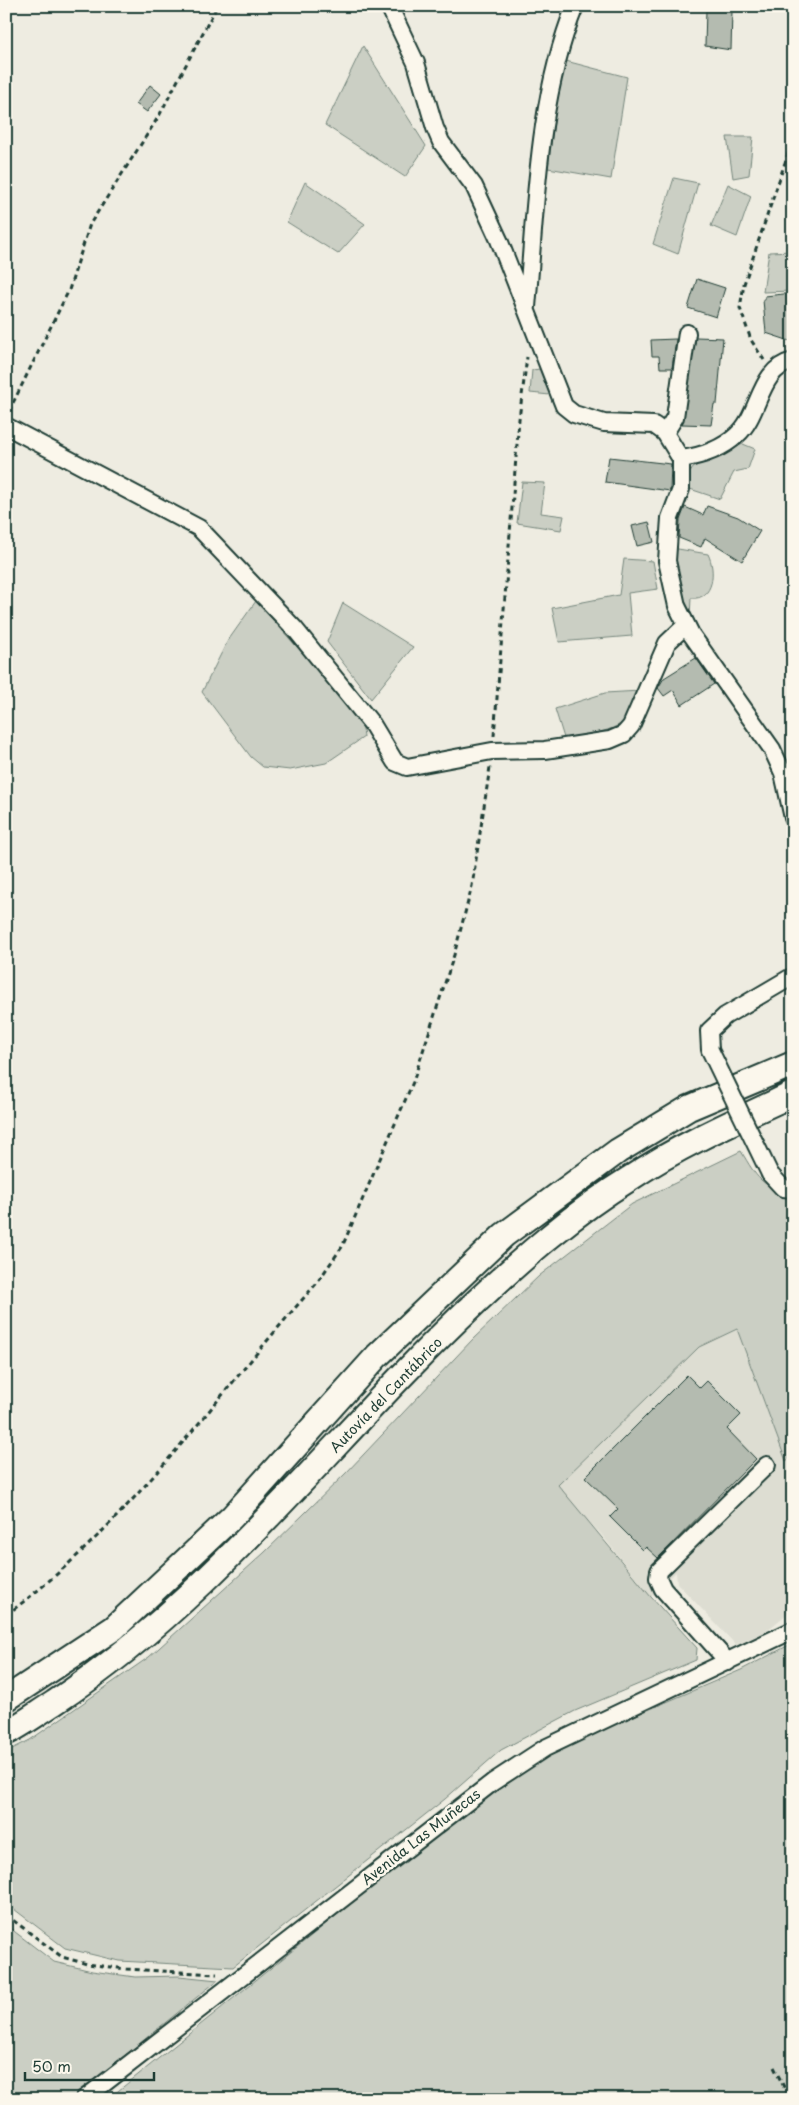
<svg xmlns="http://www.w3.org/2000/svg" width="799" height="2105" font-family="'Playpen Sans',sans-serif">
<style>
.built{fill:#ddddd2}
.green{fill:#cbcfc4;stroke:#75867c}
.building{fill:#b4bbb0;stroke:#1f3d34}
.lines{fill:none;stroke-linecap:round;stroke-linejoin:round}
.minor-casing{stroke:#1f3d34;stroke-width:20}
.highway-casing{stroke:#1f3d34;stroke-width:28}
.path{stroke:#1f3d34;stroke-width:3;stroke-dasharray:5 4;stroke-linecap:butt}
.minor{stroke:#fbf7ec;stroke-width:16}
.highway{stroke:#fbf7ec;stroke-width:24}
.minor-bridge-casing{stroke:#1f3d34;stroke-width:20;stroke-linecap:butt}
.minor-bridge{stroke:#fbf7ec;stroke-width:16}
.labels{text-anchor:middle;stroke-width:5;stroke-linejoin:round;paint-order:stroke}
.street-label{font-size:14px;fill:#1f3d34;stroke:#fbf7ec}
</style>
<rect width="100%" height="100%" fill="#eeece1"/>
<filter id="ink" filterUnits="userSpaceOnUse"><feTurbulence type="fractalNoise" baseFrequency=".02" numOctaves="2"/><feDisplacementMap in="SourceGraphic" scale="10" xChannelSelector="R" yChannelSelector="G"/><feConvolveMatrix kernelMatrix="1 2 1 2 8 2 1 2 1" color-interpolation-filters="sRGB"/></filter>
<g filter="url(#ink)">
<path class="built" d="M737,1329l49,132 7,-6v154l-28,23 -29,13 -59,-62 -1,-11 -25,25 -50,-63 -25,-25 -18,-24 137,-136z"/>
<path class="green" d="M363,46l63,100 -21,31 -80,-52z
M562,60l65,17 -16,102 -63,-11z
M727,137h26l-4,38 -16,3z
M674,178l24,5 -20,71 -25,-10z
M305,182l60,42 -27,30 -51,-32z
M728,184l23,12 -14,41 -26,-11z
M793,251v40l-30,1 6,-40z
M540,369l10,26 -20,-2 2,-23z
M743,444l12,5 -7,20 -14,3 -14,27 -30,-10 -2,-13 5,-8 13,-8z
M522,482l23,1 -4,30 23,3 -3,14 -44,-7z
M672,548l36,6c8,16 6,47 -17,44l-1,19 -8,-11z
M624,559l29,2 5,28 -30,4 4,43 -73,6 -7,-34 67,-13z
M256,601l106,119 2,17 -38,26 -36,7 -27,-3 -12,-10 -49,-65 25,-50z
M343,603l70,44 -42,52 -44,-57z
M640,691c-3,8 -6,18 -11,25 -13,18 -46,18 -65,22l-9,-29 50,-16z
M741,1151c16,27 20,36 52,43v261l-7,6 -49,-132 -38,18 -141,138 93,112 46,51 -1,12 -121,51 -74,39 -56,49 -212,168 -114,-6 -54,-13 -59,-45v-151l24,-12 119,-83 115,-104 82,-80 127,-134 66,-63 93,-72z
M793,1643v456h-685l286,-230 133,-102 79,-39 135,-58z
M6,1925l48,37 38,9 43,6 44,-1 39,4 -147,119h-65z"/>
<path class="building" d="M706,9l26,1 -1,40 -26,-4z
M150,85l11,9 -14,18 -11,-8z
M697,279l28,9 -9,29 -28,-9z
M793,293v49l-27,-9 -3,-33h2v-4z
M696,337l27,1 -6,66h-3l-3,21 -29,-1z
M676,339l-4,29h-12l-1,-12h-7l-1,-16z
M609,457l62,7 -1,27 -65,-9z
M707,506l31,11 22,14 -18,30 -37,-23 -4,9 -22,-9 1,-18 5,-13 18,8z
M649,522l5,20 -17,4 -5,-20z
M696,658l18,26 -32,21 -9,-15 -9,6 -6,-8 6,-10z
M687,1375l13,13 7,-7 34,34 -14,14 29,30 -98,99 -12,-11 -3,3 -33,-33 8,-8 -33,-32z"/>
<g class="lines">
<defs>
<path id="minor" d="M389,6l27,57 19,65 6,14 33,44 25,54 65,166 10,8 30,9 50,2 11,8 16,26v30l-11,29 -3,43 10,45 14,28 81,115 11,24 10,45
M527,307c9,-101 10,-206 48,-301
M6,426l193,102 96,101 77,95 23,38 12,5 85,-16 53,-1 65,-10 14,-6 7,-8 36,-83 19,-18
M665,433l10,-16 12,-84
M681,459c21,-3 40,-9 56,-24 24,-21 21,-66 56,-74
M710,1050l-1,-19 16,-15 68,-40
M770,1174l13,14 10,1
M728,1662l-65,-73 -5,-11 1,-7 108,-106
M84,2099l409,-317 52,-34 248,-118"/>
<path id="highway" d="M6,1699l108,-71 118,-111 145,-161 127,-121 114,-84 71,-43 104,-44
M6,1733c17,-9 32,-20 48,-30 164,-108 281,-269 423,-402 47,-44 97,-88 152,-122 51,-34 108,-59 164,-85"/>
</defs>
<use href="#minor" class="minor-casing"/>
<use href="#highway" class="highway-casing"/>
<path class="path" d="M764,360l-13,-20 -11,-32 4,-24 48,-142
M9,411l60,-121 21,-66 69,-108 58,-110
M494,736l25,-317 8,-62
M6,1615c122,-89 210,-219 310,-331l26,-37 71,-165 41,-127 18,-69 18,-119
M6,1915l56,42 25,7 39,5 91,5
M774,2067l16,32"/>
<use href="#minor" class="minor"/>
<use href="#highway" class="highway"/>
<defs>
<path id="minor-bridge" d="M710,1050l60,124"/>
</defs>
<use href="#minor-bridge" class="minor-bridge-casing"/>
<use href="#minor-bridge" class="minor-bridge"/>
</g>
</g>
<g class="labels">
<g class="street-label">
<text transform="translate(386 1395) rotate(-46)" y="5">Autovía del Cantábrico</text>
<text transform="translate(421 1837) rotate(-38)" y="5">Avenida Las Muñecas</text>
</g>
</g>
<rect width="799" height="2105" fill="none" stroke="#fbf7ec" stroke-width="25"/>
<rect x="12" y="12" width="774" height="2080" fill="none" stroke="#1f3d34" stroke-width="2" filter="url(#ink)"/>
<path d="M25 2072v8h129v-8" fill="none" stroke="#1f3d34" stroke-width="2.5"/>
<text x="32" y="2072" font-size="15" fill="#1f3d34" stroke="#fbf7ec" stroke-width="4" paint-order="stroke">50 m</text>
</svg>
